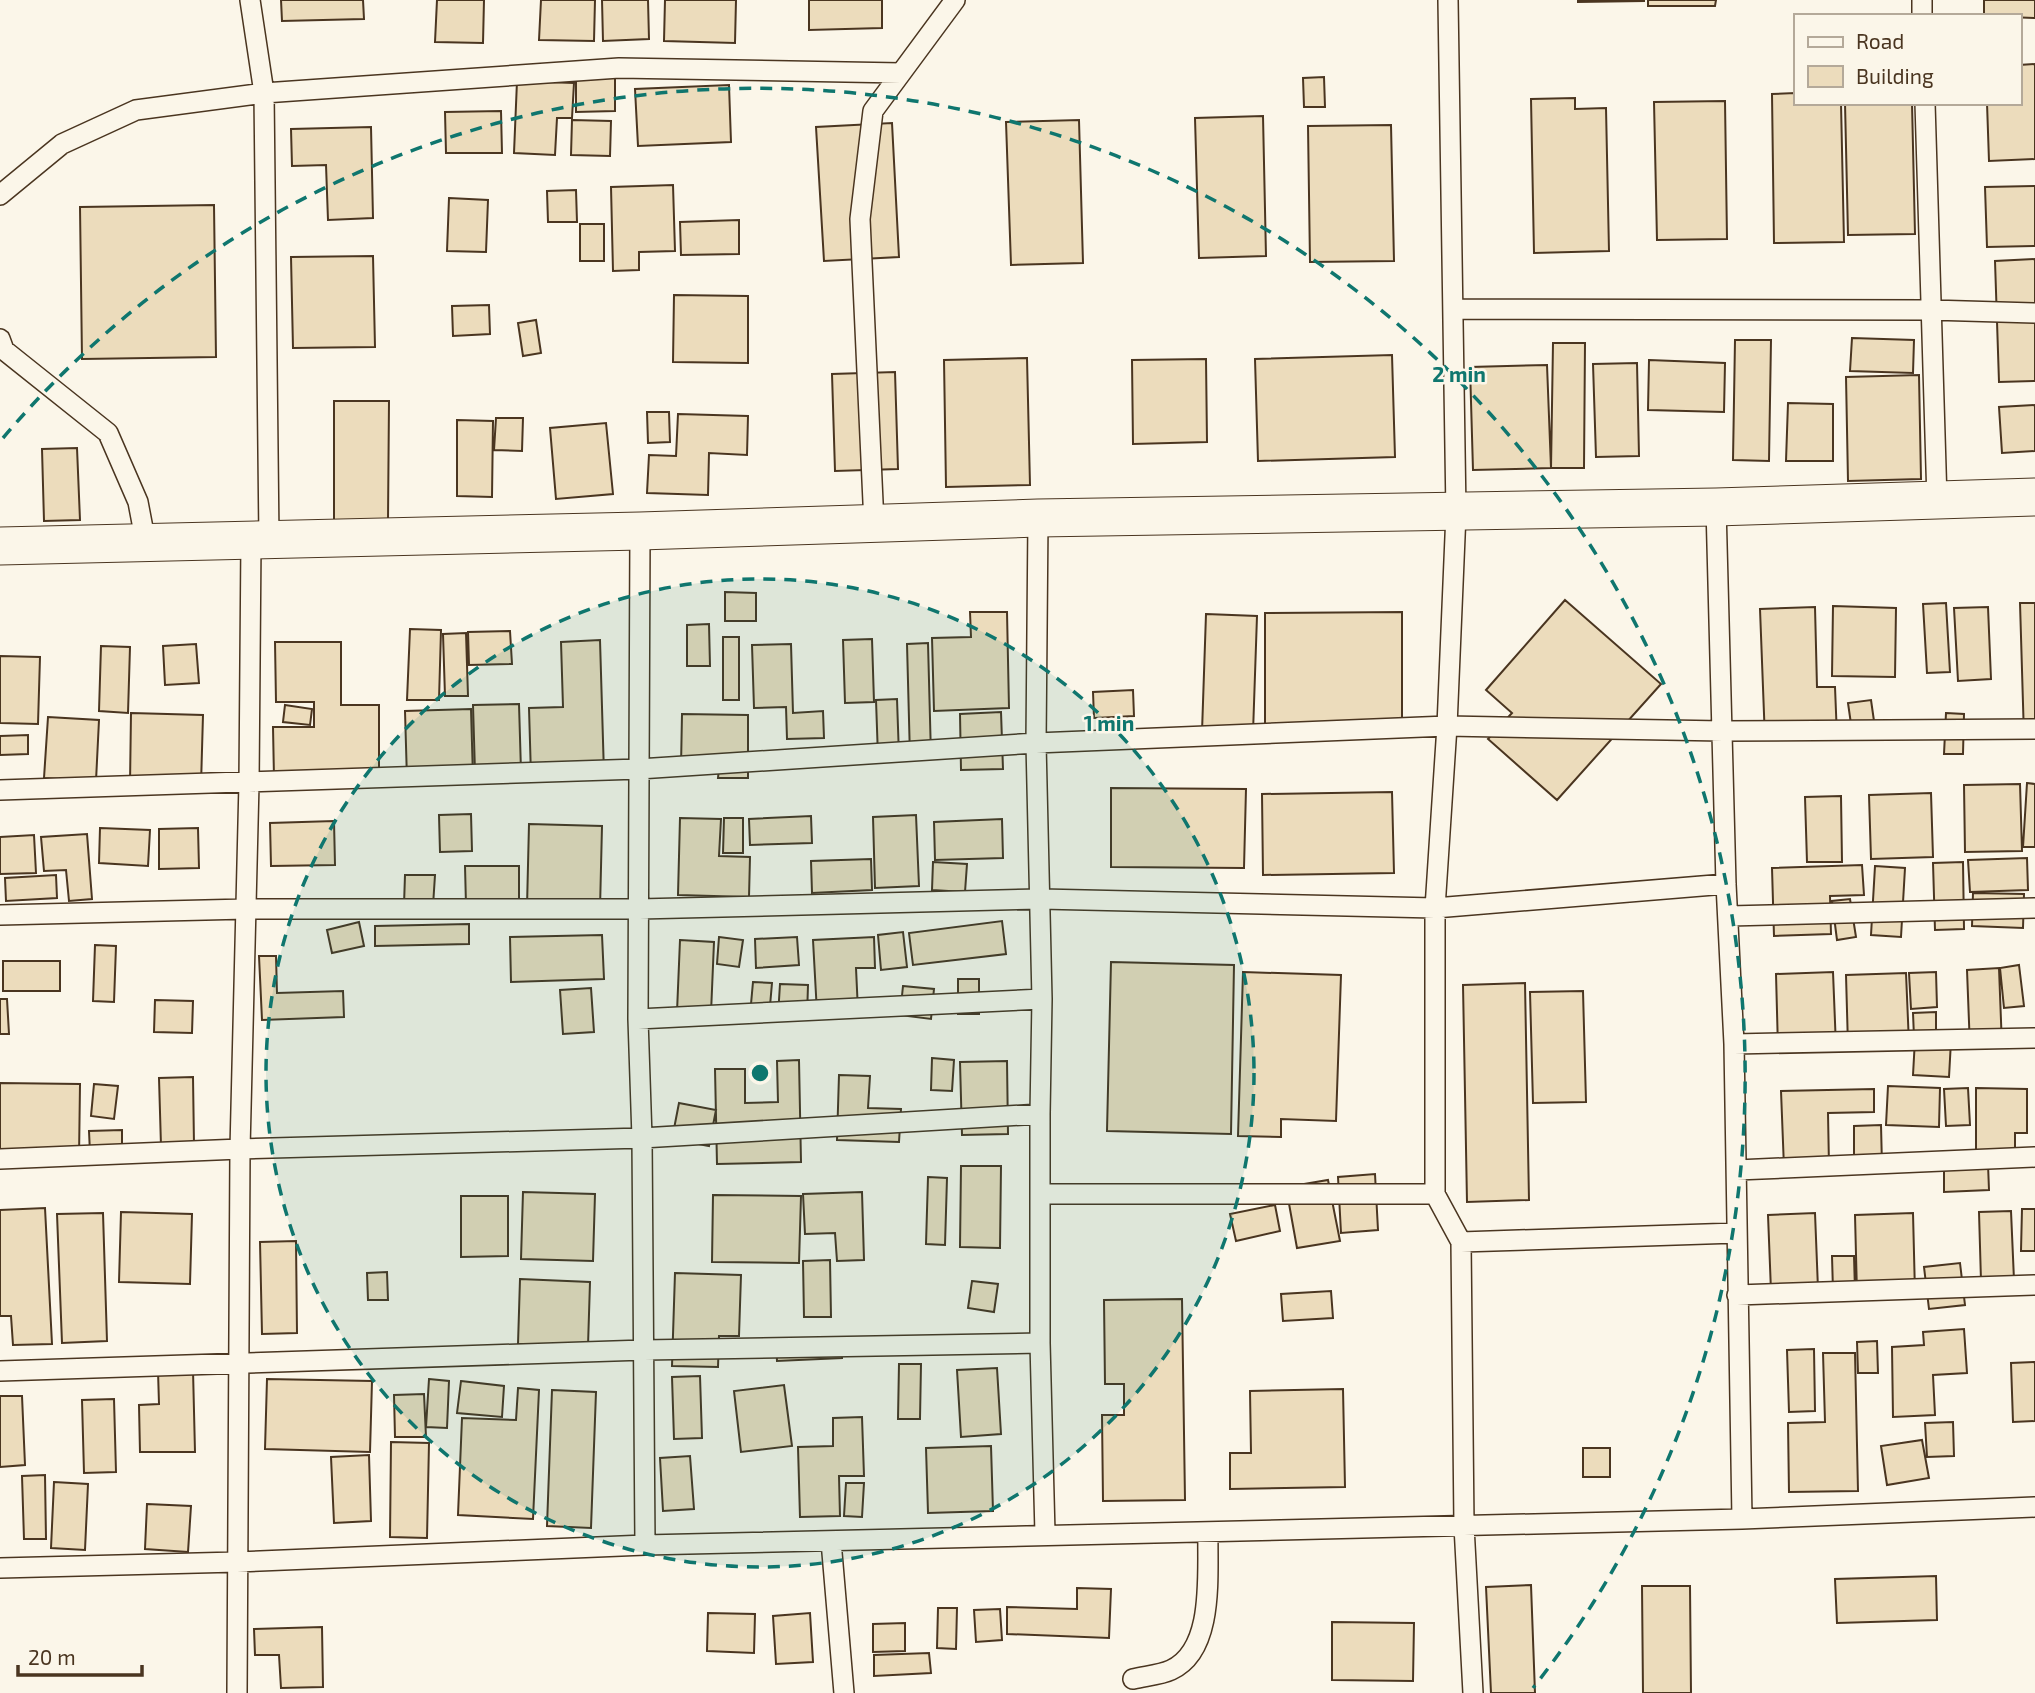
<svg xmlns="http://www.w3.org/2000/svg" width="2035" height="1693" font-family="'Exo 2',sans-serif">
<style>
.building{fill:#ecdcbc;stroke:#4a3520;stroke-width:2}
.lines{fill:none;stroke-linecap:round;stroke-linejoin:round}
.lane-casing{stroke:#4a3520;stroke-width:22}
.street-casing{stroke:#4a3520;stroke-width:39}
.lane{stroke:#fbf6e9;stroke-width:19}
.street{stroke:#fbf6e9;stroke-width:37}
.ring{fill:none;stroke:#0f766e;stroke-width:3.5;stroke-dasharray:12 9}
.centre{fill:#0f766e;stroke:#fbf6e9;stroke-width:3.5}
.ring-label{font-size:21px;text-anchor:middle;font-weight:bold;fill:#0f766e;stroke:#fbf6e9;stroke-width:5;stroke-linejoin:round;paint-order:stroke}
</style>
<rect width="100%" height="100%" fill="#fbf6e9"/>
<path class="building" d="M281,0h82l1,19 -82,2z
M437,0h47l-1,43 -48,-1z
M541,0h54l-1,41 -55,-1z
M602,0h46l1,39 -46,2z
M665,0h71l-1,43 -71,-2z
M809,0h73v28l-73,2z
M1578,0h66v1l-66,1z
M1648,0h68l-1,6h-67z
M1984,0h51v18l-51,-2z
M2035,64v95l-46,2 -2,-58h32v-38z
M615,69v42l-39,1v-42z
M1324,77l1,30h-21l-1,-29z
M517,81l57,2 -2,35h-15l-2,37 -41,-2z
M729,85l2,57 -93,4 -3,-57z
M1795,93v10h46l3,139 -70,1 -2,-149z
M1575,98v11l31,-1 3,143 -75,2 -3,-154z
M1725,101l2,138 -70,1 -3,-138z
M1845,103h67l3,131 -67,1z
M501,111l1,42h-56l-1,-41z
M1263,116l3,140 -67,2 -4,-140z
M572,120l39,1 -1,35 -39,-1z
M1079,120l4,143 -72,2 -5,-143z
M892,123l7,134 -75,4 -8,-134z
M1391,125l3,136 -84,1 -2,-136z
M371,127l2,91 -45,2 -2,-55 -34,1 -1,-37z
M673,185l2,66 -36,1v18l-26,1 -2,-84z
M2035,186v60l-48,1 -2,-60z
M576,190l1,32h-29l-1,-31z
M449,198l39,2 -2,52 -39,-1z
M214,205l2,152 -134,2 -2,-152z
M739,220v34l-58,1 -1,-33z
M580,224h24v37h-24z
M373,256l2,91 -82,1 -2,-91z
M2035,259v122l-36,1 -4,-121z
M674,295l74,1v67l-75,-1z
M489,305l1,29 -37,2 -1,-30z
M536,320l5,33 -18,3 -5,-33z
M1852,338l62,2 -1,33 -63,-2z
M1735,340h36l-2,121 -36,-1z
M1553,343h32l-1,125h-33z
M1392,355l3,102 -137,4 -3,-102z
M1027,358l3,127 -84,2 -2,-127z
M1206,359l1,83 -74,2 -1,-84z
M1649,360l76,3 -1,49 -76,-2z
M1637,363l2,93 -43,1 -3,-93z
M1547,365l4,103 -78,2 -3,-103z
M895,372l3,97 -63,2 -3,-97z
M1919,375l2,104 -73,2 -2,-104z
M334,401h55l-1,120h-54z
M1788,403l45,1v57h-47z
M2035,405v46l-33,2 -3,-46z
M647,412h22l1,30 -22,1z
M678,414l70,2 -1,39 -38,-2 -1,42 -61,-2 2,-38 27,1z
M496,418h27l-1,33 -28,-1z
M457,420l36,1 -1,76 -35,-1z
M606,423l7,71 -57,5 -6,-71z
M77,448l3,72 -36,1 -2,-72z
M725,592l31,1v28h-31z
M1565,600l96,84 -104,116 -69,-61 24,-26 -26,-23z
M1946,603l4,69 -23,1 -4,-69z
M2020,603h15v134h-11z
M1833,606l63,2 -1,69 -63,-1z
M1815,607l2,80h18l2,50 -72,3 -5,-131z
M1988,607l3,72 -33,2 -4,-73z
M970,612h37l2,96 -75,3 -2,-73 39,-1z
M1402,612v121h-137v-120z
M1206,614l51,2 -4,117 -51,-1z
M709,624l1,42h-23v-41z
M410,629l31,1 -2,70h-32z
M510,631l2,33 -43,1 -1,-33z
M466,633l2,63h-23l-2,-62z
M723,637h16v63h-16z
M872,639l2,63 -29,1 -2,-63z
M600,640l4,134 -73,2 -2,-68 34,-1 -2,-65z
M275,642h66v63h38v73h-105l-1,-51h41v-25h-38z
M928,643l3,113 -21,1 -3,-113z
M196,644l3,39 -34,2 -2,-39z
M791,644l2,69 30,-2 1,27 -37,1 -1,-32 -32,1 -2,-63z
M101,646l29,1 -2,66 -29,-2z
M0,656l40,1 -2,67 -38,-1z
M1133,690l1,26 -40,2 -1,-26z
M897,699l2,57 -21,1 -2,-57z
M1871,700l4,28 -23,3 -4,-28z
M519,704l2,67 -46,1 -2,-67z
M285,705l27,4 -2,16 -27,-3z
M471,709l2,69 -66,2 -2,-69z
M1001,712l2,57 -42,1 -1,-56z
M131,713l72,2 -2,70 -71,-1z
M1946,713l18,1 -1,40h-19z
M682,714l66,1v63h-30l1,-10 -38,-1z
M48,717l51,3 -3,61 -52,-3z
M28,735v19l-28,1v-19z
M2027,783l8,1v63h-12z
M2020,784l2,67 -57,1 -1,-67z
M1111,788l135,1 -2,79 -133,-1z
M1392,792l2,81 -131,2 -1,-81z
M1931,793l2,64 -62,2 -2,-64z
M1841,796l1,66h-35l-2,-65z
M471,814l1,37 -32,1 -1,-37z
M916,815l3,71 -44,2 -2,-71z
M811,816l1,27 -62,2 -1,-26z
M680,818l41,1 -2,37 31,1 -1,40 -71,-2z
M724,818h19v35h-20z
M1002,819l1,39 -68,2 -1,-38z
M334,821l1,44 -64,1 -1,-43z
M529,824l73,2 -2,83 -73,-2z
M100,828l50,2 -2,36 -49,-3z
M198,828l1,40 -40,1v-40z
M87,834l5,65 -23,2 -3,-31 -22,1 -3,-34z
M34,835l2,38 -36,1v-37z
M2027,858l1,32 -58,2 -2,-32z
M871,859l1,31 -60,3 -1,-32z
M933,862l34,2 -2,28 -33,-2z
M1963,862l1,67 -29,1 -2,-67z
M1862,865l2,30 -34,1 1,38 -57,2 -2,-68z
M465,866h54v38l-53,1z
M1875,866l30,2 -4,69 -30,-2z
M56,875l1,23 -51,3 -1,-23z
M405,875h30l-2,31 -29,-1z
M1973,893l51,1 -1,34 -51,-2z
M1850,899l6,38 -19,3 -5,-39z
M1002,921l4,33 -93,11 -4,-32z
M359,922l5,24 -32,7 -5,-23z
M469,924v20l-94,2v-20z
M903,932l4,35 -26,3 -3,-35z
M602,935l2,44 -93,3 -1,-45z
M719,937l24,3 -4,27 -22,-3z
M797,937l2,28 -43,3 -1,-29z
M874,937l1,31h-19l2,43 -41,2 -4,-73z
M680,940l34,2 -3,71 -34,-1z
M95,945l21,1 -2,56 -21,-1z
M259,956h17l1,37 66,-2 1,26 -82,3z
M3,961h57v30h-57z
M1111,962l123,3 -3,169 -124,-3z
M2019,965l5,41 -20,2 -4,-40z
M1999,968l3,79 -32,1 -3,-78z
M1243,972l98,3 -5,146 -55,-2v18l-43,-1z
M1833,972l3,75 -58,2 -2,-75z
M1936,972l1,35 -26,2 -2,-36z
M1906,973l3,71 -61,2 -2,-71z
M958,979h21v35h-21z
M753,982l19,1 -3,34 -19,-2z
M1525,983l4,217 -62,2 -4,-217z
M780,984l28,1 -1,32 -29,-1z
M903,986l31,3 -3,30 -31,-4z
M591,988l3,44 -31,2 -3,-44z
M1583,991l3,111 -53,1 -3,-111z
M0,999h7l2,35h-9z
M155,1000l38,1 -1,32 -38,-1z
M1936,1012v24l-22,1 -1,-24z
M1915,1039l36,2 -2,36 -36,-2z
M932,1058l22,2 -2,31 -21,-1z
M799,1060l2,102 -84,2 -2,-95h30v34l33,-1 -1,-41z
M1007,1061l1,73 -46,1 -2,-73z
M839,1075l31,1 -2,32 33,1 -2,33 -62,-2z
M193,1077l1,68 -33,1 -2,-68z
M0,1083l80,1 -1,74 -79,-1z
M94,1084l24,2 -4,33 -23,-3z
M1888,1086l52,2 -1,39 -53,-2z
M1968,1088l2,37 -24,1 -2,-37z
M1976,1088l51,1v44h-12v28h-39z
M1874,1089v23l-46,1 1,53 -45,2 -3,-77z
M679,1103l37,7 -7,36 -37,-7z
M1881,1125l1,40 -28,1v-40z
M122,1130v23h-32l-1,-22z
M1988,1164l1,26 -45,2v-27z
M961,1166h40l-1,82 -40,-1z
M1375,1174l3,56 -37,3 -3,-56z
M928,1177l19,1 -2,67 -19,-1z
M1328,1180l12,61 -43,7 -11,-61z
M523,1192l72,2 -2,67 -72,-2z
M862,1192l2,68 -27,1 -2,-28 -30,1 -2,-40z
M713,1195l88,1 -2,67 -87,-1z
M461,1196h47v60l-47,1z
M1275,1205l5,26 -44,10 -6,-27z
M45,1208l7,136 -39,1 -2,-29h-11v-106z
M2022,1209h13v42h-14z
M2011,1211l3,69 -33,1 -2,-69z
M121,1212l71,2 -2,70 -71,-2z
M103,1213l4,128 -45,2 -5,-129z
M1815,1213l3,76 -47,2 -3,-76z
M1913,1213l2,80 -58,1 -2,-79z
M296,1241l1,92 -35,1 -2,-92z
M1832,1256h22l1,35h-22z
M830,1260l1,57h-27l-1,-56z
M1960,1263l5,42 -36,4 -5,-42z
M387,1272l1,28h-20l-1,-27z
M675,1273l66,2 -2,61h-20l-1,31 -46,-1z
M520,1279l70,3 -2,64 -70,-2z
M972,1281l26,3 -4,28 -26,-4z
M1331,1291l2,27 -50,3 -2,-27z
M1182,1299l3,201 -82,1 -1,-86h22v-31h-19l-1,-84z
M1964,1329l3,44 -34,2 2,40 -42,2 -1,-70 32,-2 -1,-13z
M842,1340v18l-65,3 -1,-18z
M1877,1341l1,32h-20l-1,-31z
M1814,1349l1,62 -26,1 -2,-62z
M1823,1353h32l3,138 -69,1 -1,-69 37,-1z
M2035,1362v59l-22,1 -2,-59z
M899,1364h22l-1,55h-22z
M997,1368l4,66 -40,3 -4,-67z
M193,1370l2,82h-55l-1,-47 20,-1 -1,-33z
M700,1376l2,62 -28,1 -2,-62z
M267,1379l105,2 -2,71 -105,-3z
M429,1379l20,2 -2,47 -21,-1z
M461,1381l43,5 -2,31 -45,-4z
M784,1385l8,61 -51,6 -7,-61z
M518,1388l21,2 -6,129 -75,-4 4,-97 54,2z
M1343,1389l2,98 -115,2v-36h21l-1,-62z
M552,1390l44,2 -5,136 -44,-2z
M424,1394l2,43h-31l-1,-42z
M0,1396h22l3,69 -25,2z
M114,1399l2,73 -32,1 -2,-73z
M862,1417l2,59h-25l1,40 -40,1 -2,-70 35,-1v-28z
M1953,1422l1,34 -27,1 -2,-34z
M1922,1440l7,38 -42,7 -6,-39z
M391,1442l38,1 -2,95 -37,-1z
M991,1446l2,65 -65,2 -2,-65z
M1583,1448h27v29h-27z
M369,1455l2,66 -37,2 -3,-66z
M690,1456l4,53 -31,2 -3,-53z
M45,1475l1,64h-22l-2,-63z
M54,1482l34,2 -3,66 -34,-2z
M846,1483h18l-2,34 -18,-1z
M147,1504l44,2 -3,46 -43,-3z
M1936,1576l1,44 -100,3 -2,-44z
M1531,1585l4,108h-44l-5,-106z
M1642,1586h48l1,107h-48z
M1077,1588l34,1 -2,49 -102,-4v-27l70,2z
M938,1608h19l-1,41 -19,-1z
M1000,1609l2,31 -26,2 -2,-32z
M708,1613l47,1 -1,39 -47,-2z
M810,1613l3,49 -37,2 -3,-48z
M1332,1622l82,1 -1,58 -81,-1z
M905,1623v28l-32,1v-28z
M322,1627l1,60 -42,1 -2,-33h-24l-1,-26z
M929,1653l2,20 -57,3v-21z"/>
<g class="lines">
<defs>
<path id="lane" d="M250,0l14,93 5,447
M1448,0l8,513 -9,213 -12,182v286l26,48 3,284 9,167
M1922,0v16
M1925,103l12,398
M0,195l62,-51 74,-34 128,-17 355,-25 282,5
M1453,309l478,1 104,3
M0,339l4,11 104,83 30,69 8,42
M1716,507l10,377 8,160 8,475
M1038,518l-2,225 6,256 -2,115v229l5,191
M874,524l-14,-305 13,-108 82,-111
M640,531l-2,488 4,119 3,407
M0,790l639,-21 397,-26 411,-17 276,5 312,-2
M0,915l246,-6h393l402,-10 394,9 291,-24
M1729,916l306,-8
M638,1019l404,-20
M1734,1044l301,-6
M0,1159l240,-10 402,-11 398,-24
M1737,1170l298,-13
M1041,1194h394
M1461,1242l275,-9
M1737,1295l298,-10
M0,1371l644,-21 396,-7
M831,1541l13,152
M0,1568l237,-6 408,-17 1097,-26 293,-12
M1133,1679c12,-3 27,-4 38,-9 44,-20 36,-96 37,-137
M237,1693l3,-544 9,-366 2,-243"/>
<path id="street" d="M0,546l640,-15 398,-13 678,-11 319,-10"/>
</defs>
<use href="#lane" class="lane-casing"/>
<use href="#street" class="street-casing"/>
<use href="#lane" class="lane"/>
<use href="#street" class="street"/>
</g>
<circle cx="760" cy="1073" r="494" fill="#0f766e" fill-opacity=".12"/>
<g class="ring">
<circle cx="760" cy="1073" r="494"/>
<path d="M3 438A988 988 0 0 1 1533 1688"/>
</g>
<circle cx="760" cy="1073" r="10" class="centre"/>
<g class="ring-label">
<text x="1459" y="382">2 min</text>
<text x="1109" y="731">1 min</text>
</g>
<rect x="1794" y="14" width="228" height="91" fill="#fbf6e9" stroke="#b4a999" stroke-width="2"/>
<rect x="1808" y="37" width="35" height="10" fill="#fbf6e9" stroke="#b4a999" stroke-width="2"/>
<text x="1856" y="49" font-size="21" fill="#4a3520">Road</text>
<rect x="1808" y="66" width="35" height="21" fill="#ecdcbc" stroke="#b4a999" stroke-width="2"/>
<text x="1856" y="84" font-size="21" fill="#4a3520">Building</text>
<path d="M18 1665v10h124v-10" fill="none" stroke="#4a3520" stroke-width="3.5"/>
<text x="28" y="1665" font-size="21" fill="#4a3520" stroke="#fbf6e9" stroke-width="5" paint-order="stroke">20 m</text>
</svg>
